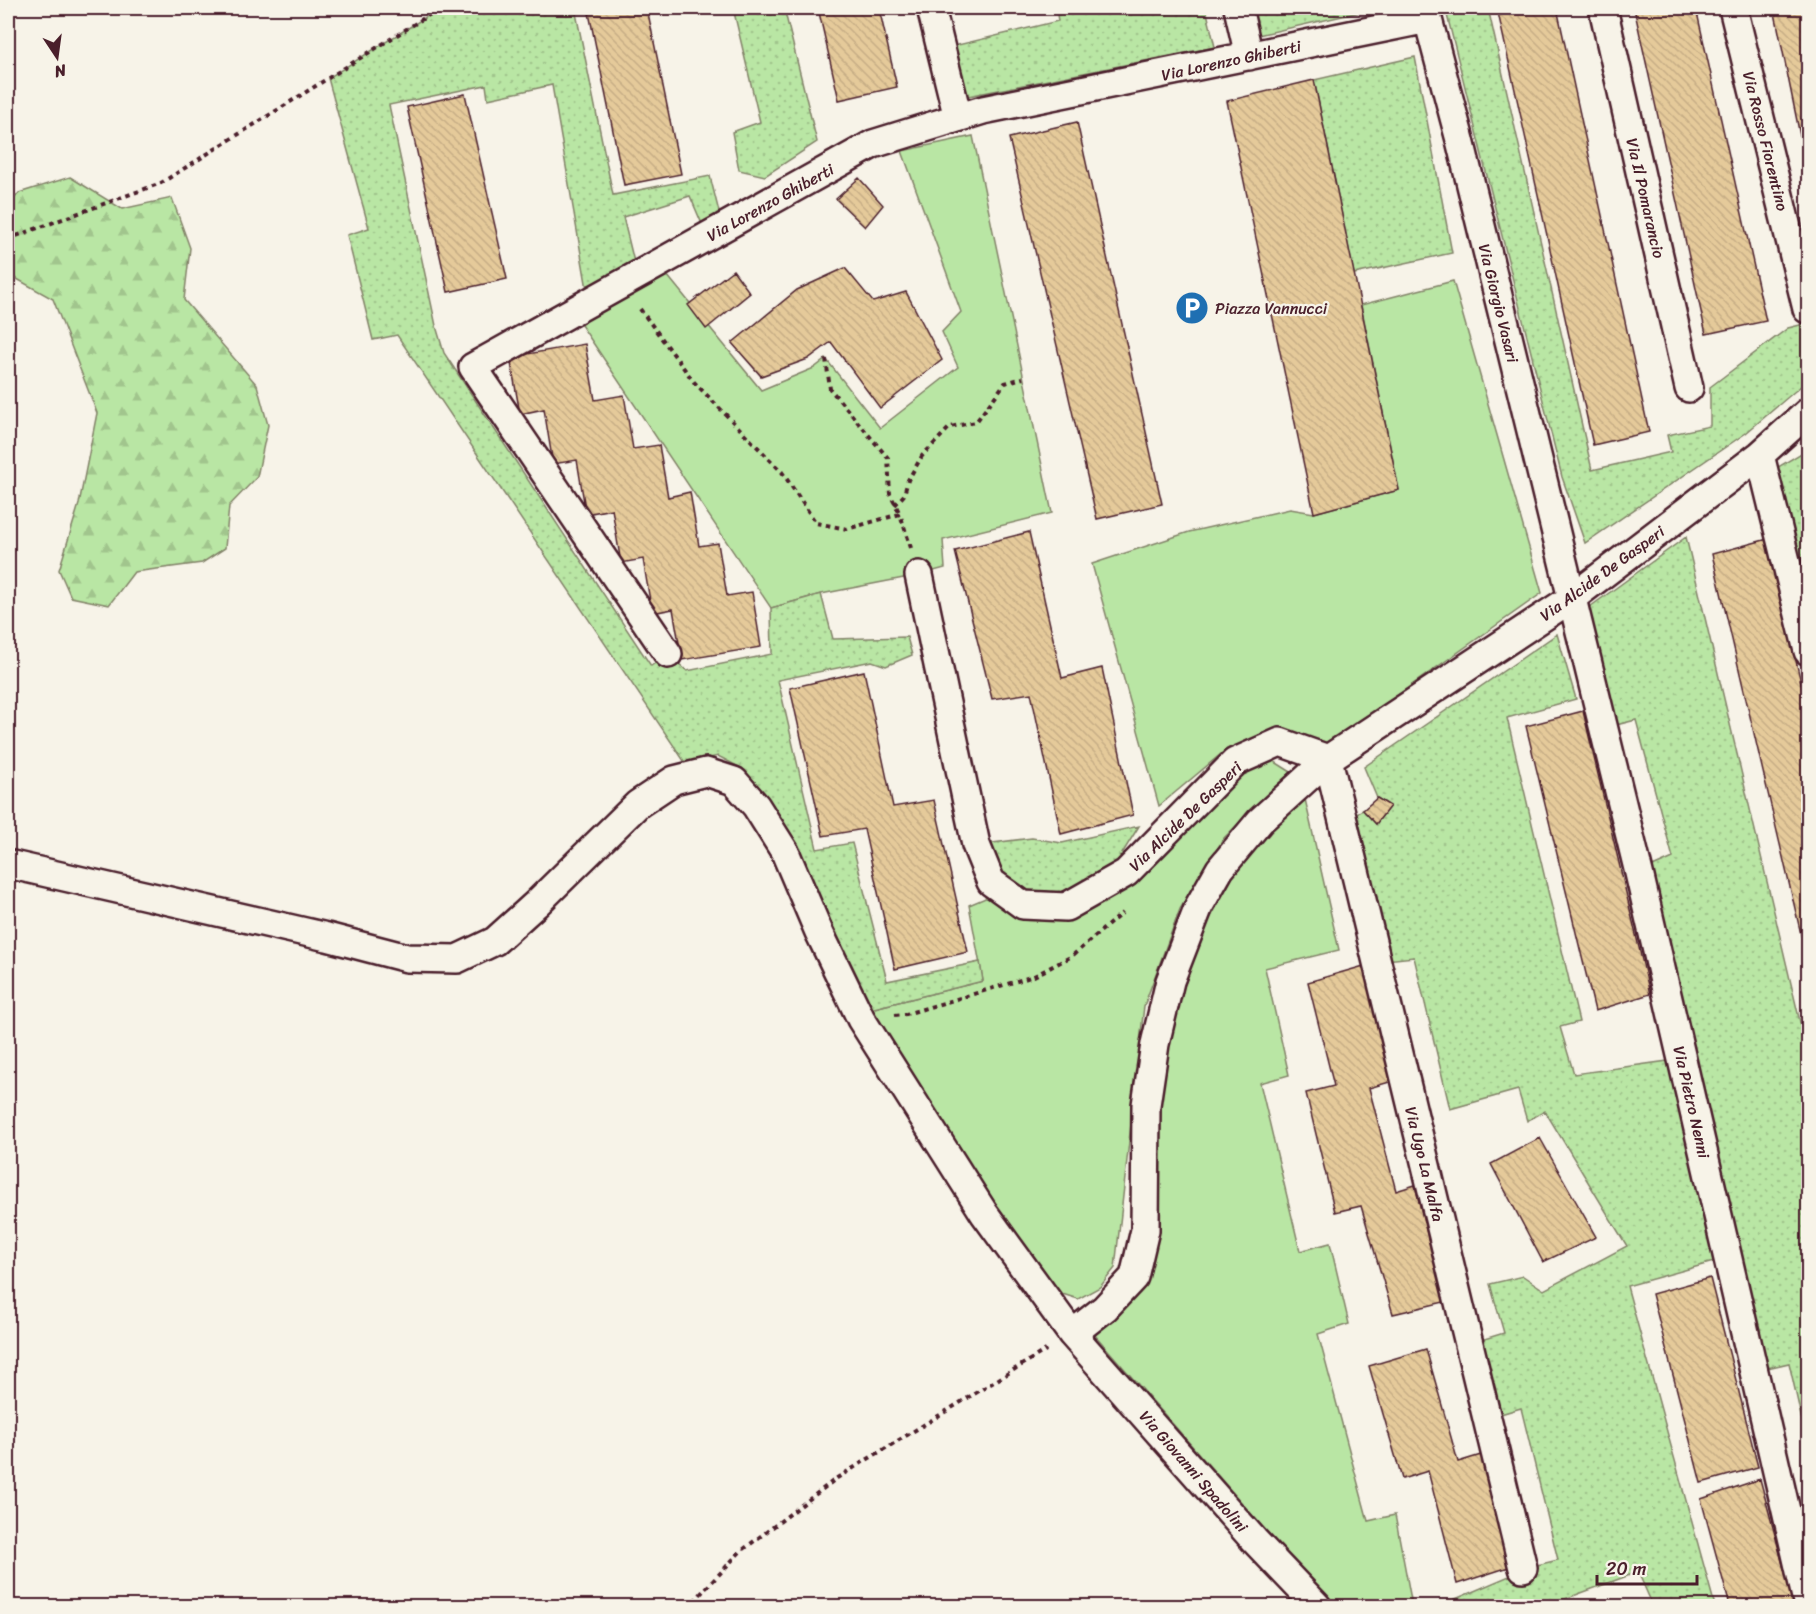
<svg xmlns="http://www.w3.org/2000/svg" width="1816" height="1614" font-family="Sriracha,sans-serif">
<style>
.green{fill:#b9e6a4;stroke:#828268;stroke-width:1.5}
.forest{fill:url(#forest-firs);stroke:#828268;stroke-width:1.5}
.garden{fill:url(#garden-dots);stroke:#828268;stroke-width:1.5}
.building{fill:url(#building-back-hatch);stroke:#4a1f2b;stroke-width:1.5}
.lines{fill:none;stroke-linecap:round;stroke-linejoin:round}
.street-casing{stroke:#4a1f2b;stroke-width:32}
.path{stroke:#4a1f2b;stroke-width:4;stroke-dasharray:4.5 4.5;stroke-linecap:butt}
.street{stroke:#f7f3e8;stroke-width:27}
.labels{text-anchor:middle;stroke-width:4.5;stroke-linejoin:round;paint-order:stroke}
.street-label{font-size:16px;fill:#4a1f2b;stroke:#f7f3e8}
.poi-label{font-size:16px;fill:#4a1f2b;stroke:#f7f3e8;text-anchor:start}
</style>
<defs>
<pattern id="forest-firs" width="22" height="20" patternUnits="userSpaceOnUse" patternTransform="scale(1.5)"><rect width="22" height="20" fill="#b9e6a4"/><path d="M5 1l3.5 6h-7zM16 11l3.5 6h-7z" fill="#a1c58d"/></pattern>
<pattern id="garden-dots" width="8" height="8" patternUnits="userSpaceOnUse" patternTransform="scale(1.5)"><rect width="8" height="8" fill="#b9e6a4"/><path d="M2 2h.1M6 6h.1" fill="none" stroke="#a1c58d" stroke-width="1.8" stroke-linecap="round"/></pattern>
<pattern id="building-back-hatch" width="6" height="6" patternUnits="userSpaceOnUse" patternTransform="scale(1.5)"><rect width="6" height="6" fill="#e5ca9a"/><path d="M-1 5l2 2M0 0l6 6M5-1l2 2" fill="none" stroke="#c6ad85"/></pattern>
</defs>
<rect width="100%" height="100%" fill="#f7f3e8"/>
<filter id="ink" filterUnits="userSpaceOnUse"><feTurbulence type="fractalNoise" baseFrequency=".0167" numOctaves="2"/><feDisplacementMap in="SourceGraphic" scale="12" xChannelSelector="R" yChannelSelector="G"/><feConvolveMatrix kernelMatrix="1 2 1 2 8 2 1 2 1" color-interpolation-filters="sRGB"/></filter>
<g filter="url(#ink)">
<path class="green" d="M973,136l79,377 -109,27 2,28 -26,7 -98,19 -50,14 -192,-286 88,-47 94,115 53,-22 12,-9 54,69 78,-61 -16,-35 19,-20 -59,-161z
M1453,281l89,312 -214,151 -51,-13 -50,18 -68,57 -67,-242 97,-32 101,-23 24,4 85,-23 -38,-185z
M1272,760l19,12 -67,66 -44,71 -36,97 -29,262 -15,19 -22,12 -25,-8 -187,-281 117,-29 -14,-76 21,-9 27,21 60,-1 69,-44 70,-73 30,-26z
M1305,799l34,151 -74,18 24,107 -29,8 40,168 30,-8 19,81 -31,10 50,187 27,-6 17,90 -5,1h-75l-238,-272 59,-86 10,-202 41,-116 44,-81z"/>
<path class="forest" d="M70,177l52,32 50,-11 18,50 -6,52 73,85 11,40 -11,52 -28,29 -4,42 -23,15 -68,9 -25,33 -38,-8 -12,-27 20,-66 18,-91 -44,-114 -45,-25v-68l11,-13z"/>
<path class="garden" d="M440,8h135l38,187 97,-19 10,40 -18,8 -12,-28 -67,21 11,45 -47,27 -35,-204 -64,14 -2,-14 -97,20 47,221 8,27 207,313 17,-12 19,17 85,-17 -1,-46 50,-14 12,45 74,-2 5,18 -26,11 -14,-5 -94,19 39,169 35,-6 35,138 93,-19 3,19 -117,29 -84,-183 -37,-57 -27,-14 -32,8 -289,-429 -24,5 -26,-105 22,-7 -41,-150z
M733,8h51l33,134 -52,34 -26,-6 -7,-38 28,-10z
M1056,8h150l9,39 -262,52 -12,-50 117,-28z
M1238,8h140l-133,30z
M1447,8h41l104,462 79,-18 -4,-17 43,-9v-39l78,-59 20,-5v57l-62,53 -161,110 -23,-66 -115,-462z
M1415,57l37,196 -98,21 -40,-194z
M1808,449v202l-43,-176z
M1686,537l122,519v391l-19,-84 -35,8 -26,-113 -101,28 88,320h-62l-15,-34 -92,34h-107l94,-40 25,-6 -37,-152 -34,10 -19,-74 36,-11 -14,-49 33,-8 21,14 83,-44 -82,-135 -18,10 -9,-31 -68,19 -36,-152 -38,4 -34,-141 21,-10 13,14 14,-18 -13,-8 -13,-31 193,-133 19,65 -69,19 72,304 -19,5 14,47 108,-15 -43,-186 34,-15 -37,-138 -32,8 -28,-111z
M1139,826l-22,36 -51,31h-36l-28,-19 -26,-29 56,-7 30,5z"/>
<path class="building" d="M588,8h59l34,166 -57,11z
M818,8h61l18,79 -58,13z
M1497,8h60l92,424 -56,13z
M1634,8h62l70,313 -60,13z
M1774,8h34v167z
M1314,80l85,410 -85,23 -87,-412z
M465,94l42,185 -59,13 -41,-185z
M1077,122l85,382 -65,15 -88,-381z
M859,178l24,27 -18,22 -29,-28z
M845,268l28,34 33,-10 36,68 -62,48 -49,-66 -23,17 -47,17 -29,-33 65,-53z
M733,270l17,23 -44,36 -18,-24z
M585,344l10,56 29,-5 9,54 26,-4 9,52 22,-5 9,54 19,-3 9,53 25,-4 9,55 -79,13 -9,-51 -21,4 -9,-54 -22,4 -9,-54 -26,5 -9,-54 -24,4 -9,-55 -24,5 -10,-57z
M1029,532l33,146 40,-10 31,147 -72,19 -30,-141 -39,6 -37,-148z
M1768,539l40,174v251l-96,-410z
M864,671l29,136 41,-7 34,152 -73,17 -31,-140 -41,7 -33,-148z
M1583,711l67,283 -55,17 -69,-285z
M1377,798l13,8 -14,18 -13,-14z
M1364,966l29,115 -24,7 27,103 19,-6 29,117 -51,12 -32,-108 -26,6 -29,-119 28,-7 -26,-104z
M1540,1138l56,99 -53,25 -52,-98z
M1710,1278l48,189 -57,16 -49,-189z
M1426,1349l32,113 23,-7 28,112 -52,17 -29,-113 -26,8 -33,-113z
M1760,1479l34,127h-64l-29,-107z"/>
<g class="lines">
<defs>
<path id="street" d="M931,8l27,110
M1238,8l11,48
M1425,8l35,132 179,733 169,733
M1603,8l86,380
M1733,8l74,301
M1760,455l48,196
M919,575l57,270 15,37 32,23 43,2 60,-34 109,-111 45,-20 48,17
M668,654l-195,-287 400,-223 110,-34 445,-91
M1328,759l195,809
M8,864l319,73 80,21 50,1 38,-18 41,-37 102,-100 36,-24 32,-8 28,9 22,25 29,46 34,80 42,87 123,194 88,121 182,206 63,66
M1072,1334l33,-26 29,-31 11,-47 1,-125 9,-61 15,-63 29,-75 21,-37 40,-48 68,-62 244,-161 188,-143 48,-43"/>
</defs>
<use href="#street" class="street-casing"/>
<path class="path" d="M8,239l153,-56 279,-175
M640,309l54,73 88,90 34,51 31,6 53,-15 11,34
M826,359l4,30 58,69 2,36 10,20
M895,505l9,-10 4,-15 14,-24 28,-29 26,-5 29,-39 18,-5
M895,1015l11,-1 128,-38 38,-20 50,-43
M686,1606l8,-5 46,-49 97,-74 209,-128"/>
<use href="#street" class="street"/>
</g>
</g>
<defs>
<symbol id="parking-disc" viewBox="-11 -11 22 22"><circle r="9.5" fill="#1f6fb2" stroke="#f7f3e8"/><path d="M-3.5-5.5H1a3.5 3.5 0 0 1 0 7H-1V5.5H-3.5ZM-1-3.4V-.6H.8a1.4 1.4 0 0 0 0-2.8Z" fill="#fff"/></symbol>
</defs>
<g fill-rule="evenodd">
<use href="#parking-disc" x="1173" y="289" width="38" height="38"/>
</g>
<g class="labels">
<g class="street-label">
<text transform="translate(1231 60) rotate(-12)" y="6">Via Lorenzo Ghiberti</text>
<text transform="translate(1766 141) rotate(76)" y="6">Via Rosso Fiorentino</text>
<text transform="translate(1646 198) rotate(77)" y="6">Via Il Pomarancio</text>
<text transform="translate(770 202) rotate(-29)" y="6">Via Lorenzo Ghiberti</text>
<text transform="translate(1499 303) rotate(76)" y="6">Via Giorgio Vasari</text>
<text transform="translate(1602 573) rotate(-36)" y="6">Via Alcide De Gasperi</text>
<text transform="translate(1185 816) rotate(-44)" y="6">Via Alcide De Gasperi</text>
<text transform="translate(1692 1102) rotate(77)" y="6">Via Pietro Nenni</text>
<text transform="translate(1425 1164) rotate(76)" y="6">Via Ugo La Malfa</text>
<text transform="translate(1194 1471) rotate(49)" y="6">Via Giovanni Spadolini</text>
</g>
<g class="poi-label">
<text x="1215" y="314">Piazza Vannucci</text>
</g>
</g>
<rect width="1816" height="1614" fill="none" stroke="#f7f3e8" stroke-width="30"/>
<rect x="15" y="15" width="1786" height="1584" fill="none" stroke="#4a1f2b" stroke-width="2" filter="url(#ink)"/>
<g transform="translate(57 57) rotate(167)" stroke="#f7f3e8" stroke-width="4.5" paint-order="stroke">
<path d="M0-4.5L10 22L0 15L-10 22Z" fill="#4a1f2b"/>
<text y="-9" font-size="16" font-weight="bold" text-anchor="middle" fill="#4a1f2b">N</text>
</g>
<path d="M1597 1575v9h100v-9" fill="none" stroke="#4a1f2b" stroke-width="3"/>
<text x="1606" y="1575" font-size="18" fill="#4a1f2b" stroke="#f7f3e8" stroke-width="4.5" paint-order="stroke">20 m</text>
</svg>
